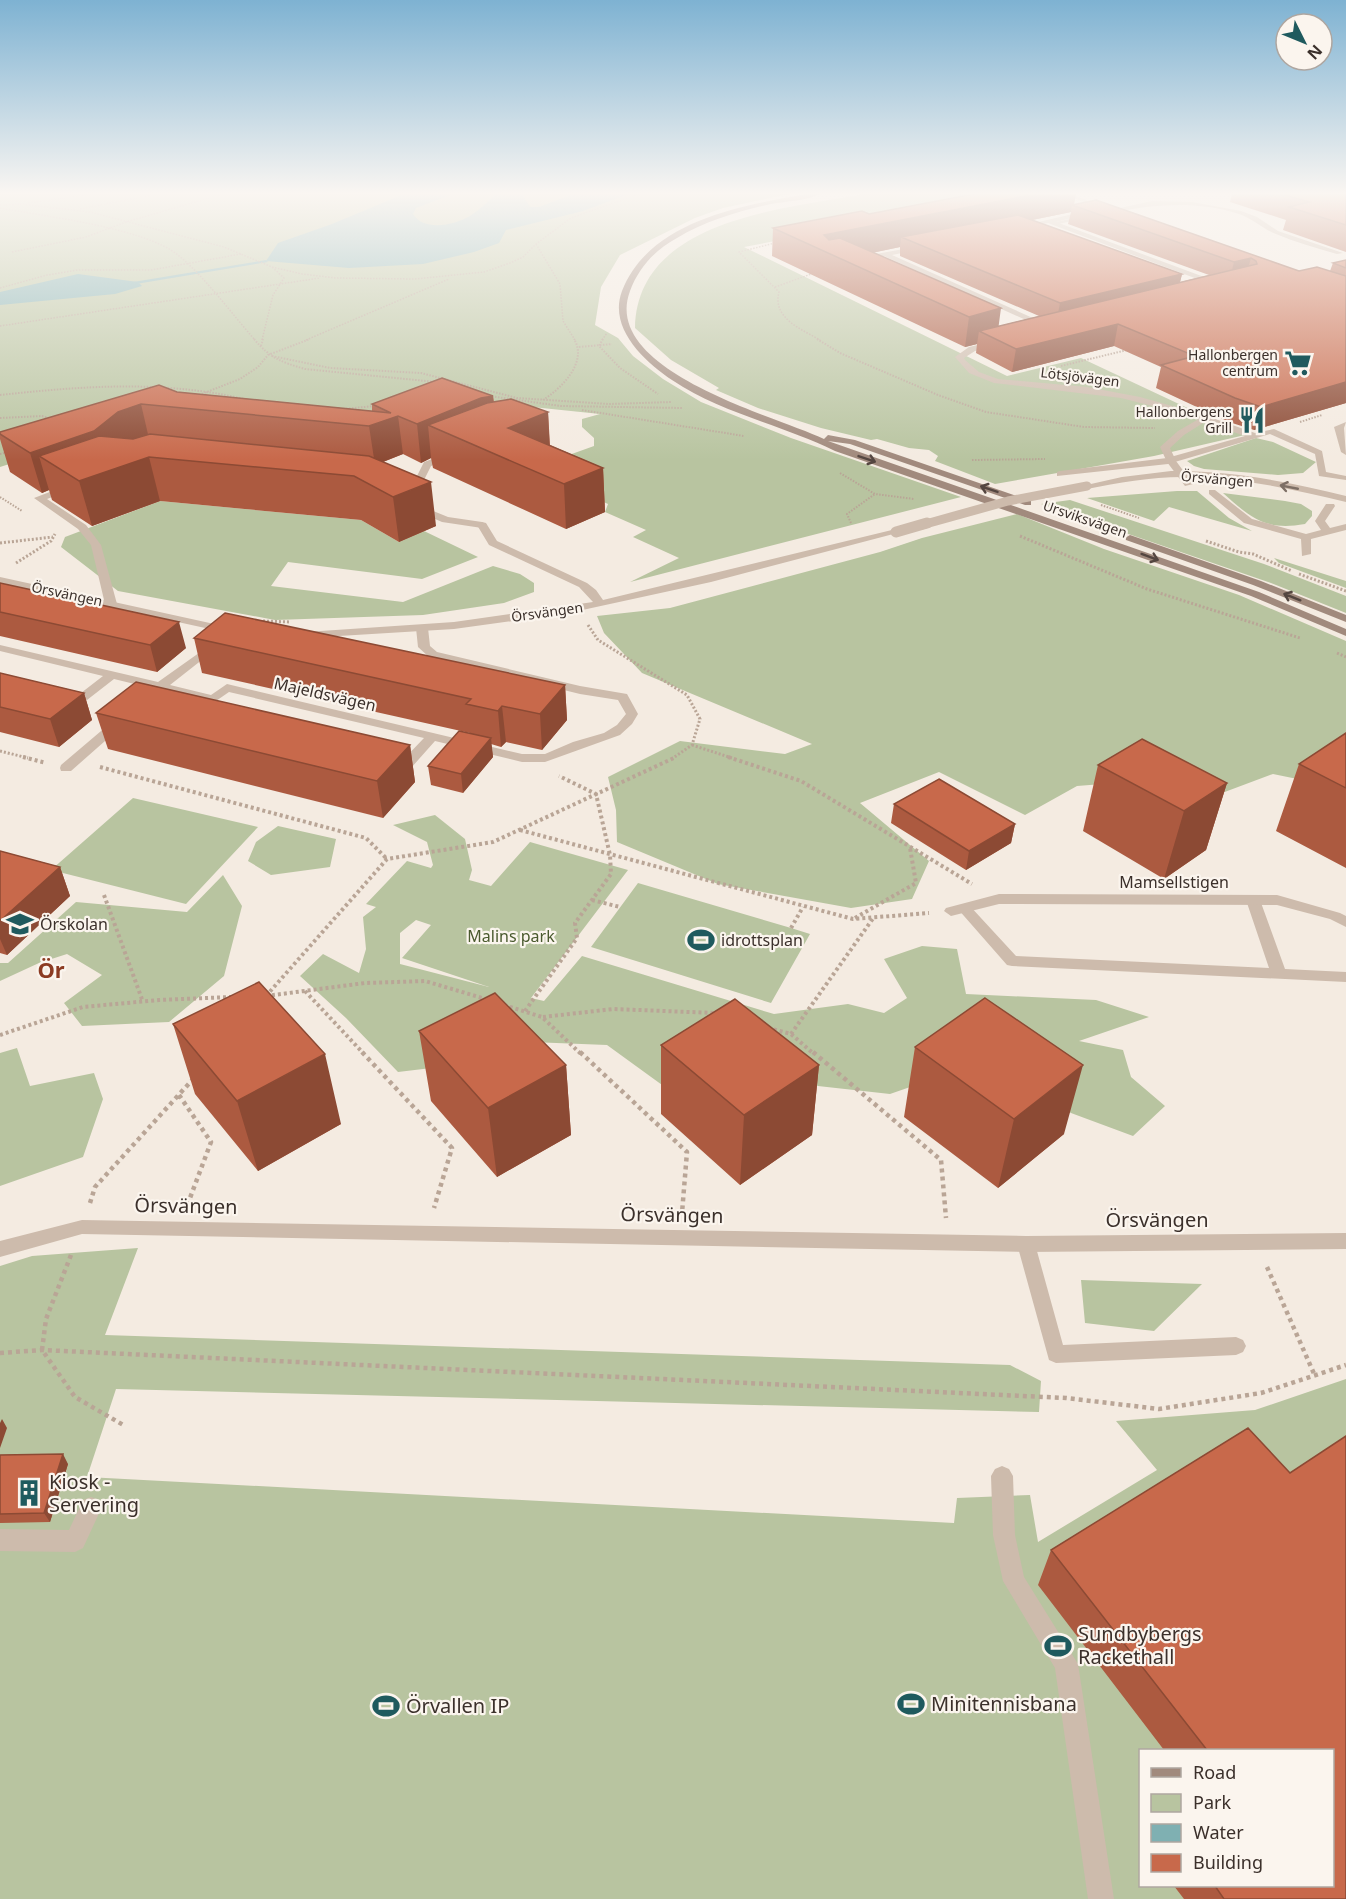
<svg xmlns="http://www.w3.org/2000/svg" width="1346" height="1899" font-family="'Noto Sans',sans-serif">
<style>
.green{fill:#b8c4a0;fill-rule:evenodd}
.water{fill:#7fb0b2}
.lines{fill:none;stroke-linecap:round;stroke-linejoin:round}
.stream{fill:#7fb0b2;fill-rule:evenodd}
.path-far4{stroke:#b9a596;stroke-width:1.5;stroke-dasharray:1.5 1.5;stroke-linecap:butt}
.path-far3{stroke:#b9a596;stroke-width:2;stroke-dasharray:1.5 1.5;stroke-linecap:butt}
.path-far2{stroke:#b9a596;stroke-width:3;stroke-dasharray:2 2;stroke-linecap:butt}
.path-far1{stroke:#b9a596;stroke-width:4;stroke-dasharray:3 3;stroke-linecap:butt}
.path{stroke:#b9a596;stroke-width:4.5;stroke-dasharray:4 4;stroke-linecap:butt}
.lane{fill:#cdbbac;fill-rule:evenodd}
.street{fill:#cdbbac;fill-rule:evenodd}
.secondary{fill:#a18a7d;fill-rule:evenodd}
.street-bridge-far1{stroke:#cdbbac;stroke-width:9}
.street-bridge{stroke:#cdbbac;stroke-width:11}
.wall{fill:#ac5a40;fill-rule:evenodd}
.shaded-wall{fill:#8c4a34}
.building{fill:#c8694b;stroke:#8c4a34;stroke-width:1.5}
.oneway{stroke:#544640}
.oneway2{stroke:#7d6f65}
.labels{text-anchor:middle;stroke-width:4.5;stroke-linejoin:round;paint-order:stroke}
.far-poi-label{font-size:14px;fill:#3b302b;stroke:#fbf5ee;text-anchor:end}
.far-street-label{font-size:14px;fill:#3b302b;stroke:#fbf5ee}
.street-label{font-size:16px;fill:#3b302b;stroke:#fbf5ee}
.poi-label{font-size:16px;fill:#3b302b;stroke:#fbf5ee;text-anchor:start}
.park-label{font-size:16px;fill:#4a5a2e;stroke:#fbf5ee}
.near-street-label{font-size:20px;fill:#3b302b;stroke:#fbf5ee}
.near-poi-label{font-size:20px;fill:#3b302b;stroke:#fbf5ee;text-anchor:start}
.district-label{font-size:22px;font-weight:bold;fill:#8c3b22;stroke:#fbf5ee}
</style>
<rect width="100%" height="100%" fill="#f4ebe1"/>
<path class="green" d="M0,194h789l-66,14 -28,10 -75,37 -19,32 -6,38 23,13 15,18 30,23 38,23 90,36 170,59 -331,85 49,-24 -46,-21 13,-7 -41,-18 3,-8 -78,-35 64,-23v-8l-12,-11v-8l18,-5 -136,-14 -99,26 -211,-8 -154,49z
M864,194h157l-277,53 263,129 74,-18 164,77 -91,21 -159,28 -60,-23 3,-5 -9,-6 -20,-2 -32,-9 -6,1 -50,-12 -63,-20 -42,-18 3,-2 -48,-28 -36,-32c2,-109 149,-119 229,-134z
M1256,438l17,4 43,20 -13,11 -25,2 -74,-6 -10,-3 -7,-5z
M1177,491h20l32,27 23,13 -83,-24 -15,14 -67,-23z
M1223,493l62,8 16,3 11,7v5l-7,8c-40,7 -54,-6 -82,-31z
M1070,500l194,64 82,32v17l-75,-30 -230,-79z
M160,501l201,19 38,22 25,-11 54,26 -56,22 -134,-17 -17,24 132,16 90,-36 27,8 14,9v9l-30,11 -81,12 -148,5 -157,-29 -57,-44 4,-10z
M1017,514l87,35 135,46 107,46v148l-73,-15 -59,22 -61,-16 -76,6 -52,29 -86,-43 -79,31 69,58 -17,38 -61,9 -133,-24 -101,-42 -1,-32 -8,-33 72,-36 105,13 27,-10 -170,-71 -38,-40 -7,-17 73,-8 210,-56 42,-14z
M1274,558l72,23v7l-67,-25z
M133,798l125,29 -72,77 -135,-34z
M435,815l30,24 7,31 -3,10 22,6 39,-44 98,28 -97,128 13,3 38,-45 192,58 74,-10 36,9 23,-15 -23,-39 38,-13 35,3 9,45 130,6 53,17 -70,24 44,9 8,27 34,29 -32,30 -62,-23 -83,-53 -98,34 -72,-8 -87,-34 -62,38 -62,-45 -76,-3 -41,19 -92,11 -52,-54 -46,-42 23,-22 36,19 7,-24 -3,-32 13,-10 -10,-3 41,-43 24,7 2,-3 -6,-23 -34,-17zM416,920l15,5 -29,33 87,29 -89,-23v-31z
M278,826l58,13 -6,28 -59,8 -23,-14 8,-19z
M223,875l19,31 -18,70 -55,46 -87,4 -18,-23 38,-28 -35,-21 -28,9 -39,18v-18h8l68,-61 111,10z
M638,883l153,45 19,6 -39,69 -180,-56z
M17,1048l13,38 64,-13 9,26 -20,58 -83,29v-133z
M138,1248l-33,87 905,30 31,16 -2,31 -923,-23 -29,88 867,46 3,-25 73,-3 8,47 119,-72 -41,-49 139,-11 91,-31v520h-1346v-633l32,-10zM1140,1750h192v136h-192z
M1081,1280l121,4 -48,47 -69,-8z"/>
<path class="water" d="M404,194h49l-37,14 -3,6c11,18 42,11 57,2 10,-6 18,-15 26,-22h26l8,13h9l34,-13h56l-46,17 -77,19 -7,13 -25,9 -51,12 -74,4 -83,-7 12,-18 54,-19z
M78,274l60,8 4,4 -27,8 -115,11v-13z"/>
<g class="lines">
<path class="stream" d="M266,260l2,2 -144,24 -3,-2z"/>
<path class="path-far4" d="M28,203l65,-9
M20,204l70,8 134,35 48,20 30,7 34,4 79,1 69,-7 26,-9 13,-6 13,-13 35,-26 68,-24
M0,205l21,-1
M0,208c43,8 145,20 178,47 28,23 53,58 77,85
M80,209l77,-15
M775,243l-36,9 40,40c-7,26 22,37 41,48
M536,244l24,40 3,37 12,19
M12,252l74,-15 40,-15 97,-28
M775,287l39,-14
M0,288l47,-13 31,-5h73l90,-16
M0,326l320,-48
M262,340l11,-45 11,-17 -12,-11
M306,340l143,-61
M602,340l5,-7"/>
<path class="path-far3" d="M254,339c16,19 27,23 51,30l131,13
M603,339l-4,7 21,22 38,26
M817,339l23,14 98,42 48,17 98,15 71,1
M261,346l2,-7
M579,347l33,-3
M272,356l58,12 91,5 96,25 92,6 63,-2
M1061,366l66,-16
M0,395c83,-9 162,-15 244,4
M199,395l41,-16 18,-12 10,-12 42,-16
M489,396l72,10 121,2
M543,400c19,-12 45,-38 31,-61
M343,409l32,-3
M582,410l162,26
M0,418l42,-2 10,3
M1300,422l22,-7
M0,454l8,-2
M972,460l73,-1
M840,473l35,21 39,5
M0,497l22,14
M1101,505l38,13
M851,523l-4,-9 28,-20"/>
<path class="path-far2" d="M1020,536l127,53 153,49
M1206,541l33,11 14,2 39,17
M0,543l53,-6
M16,563l35,-22 4,-7
M1299,574l47,17
M263,621l28,1
M588,625l10,15 89,55 13,24 -8,26 -19,13
M1337,653l9,4
M692,745l40,13
M0,751l28,7"/>
<path class="path-far1" d="M23,757l23,6
M728,757l73,24 171,103
M100,767l266,71 21,21
M520,830l333,89 76,-6
M104,895l39,107
M592,900l28,7
M855,918l61,-35 -6,-35
M791,928l12,-21
M305,991l59,63
M266,996l121,-137 106,-17 183,-85
M266,996l99,-13 60,-2 64,19
M504,1005l38,12 39,37
M525,1011l52,-73 -2,-15 36,-49 -1,-19 -14,-61 -37,-18
M543,1017l70,-8 102,4
M768,1028l23,6 23,20
M791,1034l83,-117
M0,1035l83,-28 76,-7 72,-3"/>
<path class="path" d="M362,1052l90,96 -18,60
M580,1052l107,100 -5,61
M813,1052l128,108 5,58
M179,1095l32,47 -24,64
M90,1203l5,-16 99,-109
M71,1255l-25,64 -4,31 33,47 50,29
M1267,1267l48,109
M0,1353l42,-3 1024,48 93,11 102,-16 85,-28"/>
<path class="lane" d="M1152,201l40,1 49,9 16,6 21,14 65,22 -6,1c-21,-6 -42,-12 -61,-20 -13,-5 -23,-15 -37,-20 -63,-20 -123,-2 -185,11l-3,-2z
M1204,416l7,2 -27,17 -14,13 6,13 17,23 -8,2 -18,-24 -7,-15 18,-16z
M449,453l5,3 -2,2 -21,8 -7,14 -20,7 -5,-3 18,-8 7,-14z
M68,485l3,1v4l-24,9 39,26 15,20 16,59 -2,2 -4,1 -6,-3 -14,-59 -13,-16 -44,-31z
M1209,490h6l37,29 54,15 15,-4 -6,-9 11,-17h8l1,2 -10,15 5,7 16,-4v6l-35,9v15l-9,2 -1,-17 -57,-16 -35,-29z
M416,504l32,13 34,5 5,3 -5,3 -40,-6 -30,-13v-4z
M422,625l6,3 2,18 7,6 143,34 47,8 11,20 -6,10 -12,11 -75,27h-23l-87,-21 -24,27 -22,-3 -1,-3 6,-4 9,2 21,-22 -195,-46 -16,11 -50,-12 -11,2 -1,-5 -37,-9 -27,21 -24,-3v-6l18,2 22,-17 -103,-25v-6l158,37 55,-39 6,3 -2,2 -47,37 41,10 16,-11 295,70h23l28,-12 31,-9 13,-8 9,-11 -8,-14 -38,-6 -151,-37 -11,-10 -2,-19z
M118,719l4,1 2,3 -2,3 -51,45h-10l-1,-3 1,-3 53,-45z
M1253,895l7,5 25,69 61,3v10l-334,-16 -5,-1 -50,-57 2,-3h10l47,51 253,12 -23,-68z
M1026,1236l6,3 3,5 28,101 173,-8 7,3 3,6 -3,6 -7,3 -180,8 -7,-3 -32,-116 3,-5z
M1002,1466l7,3 4,7 2,59 9,42 54,87 36,235h-26l-33,-231 -52,-87 -10,-46 -2,-59 4,-7z
M91,1497l8,3 3,7 -19,41 -8,4 -75,-1v-22l69,1 14,-30z"/>
<path class="street" d="M1063,194h8l38,15 -5,1z
M1073,214l2,3 -19,5 167,62 -7,2 -168,-63 -28,6 -3,-2z
M920,246l2,3 -30,6 161,72 -7,2 -162,-73 -26,4 -4,-2z
M995,341l4,2 -1,2 -23,6 -11,7 1,2 14,12 19,7 89,8 53,10 61,17 54,19 19,-4 48,22 4,21 20,4v4l-27,-4 -4,-22 -45,-20 -102,30 -111,12v-4l3,-1 107,-13 78,-22 -69,-24 -55,-14 -127,-15 -25,-10 -14,-16 14,-10z
M1346,422l-2,6 2,27 -5,-3 -7,-25z
M1171,471c59,-1 118,11 175,25v6c-53,-13 -108,-25 -163,-25 -33,0 -65,6 -96,12l-5,-3 40,-9z
M482,522l4,1 11,18 90,42 9,7 7,10 293,-71 5,3 -190,50 -147,32 -110,15 -148,9 -6,-3 6,-3 148,-10 139,-20 -14,-15 -90,-42 -12,-20z
M0,577l228,50 6,3 -6,3 -228,-50z
M999,894l278,1 63,18 6,3v11l-16,-8 -53,-14 -278,-1 -48,12 -7,-5 2,-3z
M82,1220l944,16 320,-3v16l-320,3 -944,-18 -82,23v-16z"/>
<path class="secondary" d="M808,194h12c-13,7 -34,7 -49,10 -32,7 -66,17 -94,34 -22,12 -38,29 -47,53 -30,80 145,125 194,148l4,-4 27,5 176,61v4h-6l-175,-61 -22,-3 431,151 87,37v7l-95,-40 -416,-145c-53,-26 -114,-38 -163,-71 -28,-19 -64,-52 -50,-89 27,-70 120,-86 186,-97z
M1130,535l131,46 85,34v7l-93,-37 -127,-45 -1,-2z"/>
<path class="street-bridge-far1" d="M922,525l86,-24 79,-15"/>
<path class="street-bridge" d="M896,532l31,-9"/>
</g>
<path class="wall" d="M973,194h103l-2,11 225,66h31l3,-8 13,-3v143l-92,27 -25,-8 -73,-34 5,-21 -47,-21 -102,26 -36,-19 1,-9 -12,3 -193,-91 1,-28 96,-14zM1071,212l-3,12 141,51 -29,7 2,-8 -150,-54zM900,247v9l139,60 -40,10 -127,-73z
M1232,194h114v58l-63,-22 3,-10 -56,-18z
M177,392l195,19v-7l121,-8 1,6 54,10 2,33 53,23 2,44 -39,17 -133,-61 -2,-10 -10,5 -18,-9 -20,8 53,64 -37,16 -38,-22 -201,-19 -68,25 -40,-26 -3,-10 -7,3 -32,-21 -10,-33v-7z
M0,583l186,65 -29,24 -157,-36z
M194,638l371,47 2,35 -25,30 -36,-8 -5,5 -10,-3 2,13 -30,36 -32,-8 -3,-19 42,-33 -268,-60z
M0,673l84,20 8,27 -33,27 -59,-15z
M96,713l314,32 5,37 -32,36 -275,-69z
M1346,733v135l-70,-37 23,-67z
M1098,765l129,18 -21,67 -42,29 -81,-48z
M894,804l121,20 -4,19 -45,27 -75,-47z
M0,851l60,16 10,29 -63,59 -7,-2z
M173,1024l168,100 -83,47 -63,-77z
M419,1031l147,34 5,70 -74,42 -66,-76z
M661,1045l158,20 -7,70 -72,50 -79,-71z
M915,1047l149,87 -66,54 -94,-71z
M1248,1428l42,45 56,-37v463h-162l-10,-13h158v-136h-168l-126,-165 13,-35z
M0,1455l68,9 -18,58 -50,1z"/>
<path class="shaded-wall" d="M1036,194h40l-3,12 -1,-1 -1,7 -153,31 -17,-6 -1,10 -59,12 -17,-24z
M1251,258l-6,21 -16,4 5,-21z
M1182,274l-5,21 -121,29 4,-21z
M1001,308l-4,30 -18,-7 -2,13 -12,3 4,-30z
M1118,324l-4,22 -102,26 4,-23z
M1346,382v21l-92,27 7,-23z
M493,396l3,38 -68,-9 3,33 -10,5 -4,-39 64,-26z
M141,404l9,39 -111,13 10,34 -7,3 -12,-40 88,-41z
M548,412l2,43 -42,-27z
M398,416l5,38 -28,11 -6,-39z
M149,457l11,44 -68,25 -13,-45z
M603,468l2,44 -39,17 -2,-45z
M431,482l5,44 -37,16 -6,-45z
M179,622l7,26 -29,24 -7,-27z
M565,685l2,35 -25,30 -2,-36z
M84,693l8,27 -33,27 -9,-28z
M502,706l4,36 -5,5 -3,-36z
M491,738l2,19 -30,36 -2,-19z
M410,745l5,37 -32,36 -6,-37z
M1227,783l-21,67 -42,29 20,-68z
M1015,824l-4,19 -45,27 3,-19z
M60,867l10,29 -63,59 -7,-16v-18z
M325,1054l16,70 -83,47 -21,-70z
M566,1065l5,70 -74,42 -9,-69z
M819,1065l-7,70 -72,50 4,-70z
M1083,1065l-19,69 -66,54 16,-69z
M2,1419l5,9 -7,20v-25z
M63,1454l5,10 -18,58 -6,-9z"/>
<path class="building" d="M974,194h62l-212,41 5,5 11,-2 161,70 -32,9 -196,-89 89,-17 7,3z
M1282,194h64v31l-57,-18 20,-5z
M1096,200l203,71 18,-4 29,9v106l-85,25 -26,-9 -74,-33 34,-9 -77,-32 -102,25 -37,-18 278,-67 -1,-3 -5,-3 -17,4 -162,-57z
M1018,215l164,59 -122,29 -159,-66z
M1346,260v8l-13,-5z
M442,378l51,18 -12,2 -64,26 -19,-8 -29,10 -228,-22 -23,8 -24,19 -64,22 -30,-19v-2l159,-47 18,7 214,21 -19,-9z
M511,399l37,13 -40,16 95,40 -39,16 -136,-59 59,-22z
M150,434l219,22 62,26 -38,15 -39,-21 -205,-19 -70,24 -40,-25 60,-20 34,3z
M0,583l179,39 -29,23 -150,-33z
M225,613l340,72 -25,29 -38,-8 -4,5 -32,-7 5,-5 -277,-61z
M0,673l84,20 -34,26 -50,-12z
M136,682l274,63 -33,36 -281,-68z
M459,731l32,7 -30,36 -33,-8z
M1346,733v55l-47,-24z
M1142,739l85,44 -43,28 -86,-46z
M939,779l76,45 -46,27 -75,-47z
M0,851l60,16 -60,54z
M259,982l66,72 -88,47 -64,-77z
M495,993l71,72 -78,43 -69,-77z
M985,998l98,67 -69,54 -99,-72z
M735,999l84,66 -75,50 -83,-70z
M1248,1428l42,45 56,-37v463h-122l-9,-13h117v-136h-125l-156,-200z
M63,1454l-19,59 -44,1v-59z"/>
<defs><path id="oneway-shaft" d="M-6 0H5M1.5-3L5.5 0L1.5 3" fill="none" stroke-width="1.6" stroke-linecap="round" stroke-linejoin="round" transform="scale(1.5)"/></defs>
<g class="oneway">
<use href="#oneway-shaft" transform="translate(867 459) rotate(19)"/>
<use href="#oneway-shaft" transform="translate(989 489) rotate(-161)"/>
<use href="#oneway-shaft" transform="translate(1150 557) rotate(20)"/>
<use href="#oneway-shaft" transform="translate(1292 597) rotate(-158)"/>
</g>
<use class="oneway2" href="#oneway-shaft" transform="translate(1289 487) rotate(-169)"/>
<linearGradient id="sky" x2="0" y2="1"><stop stop-color="#7eb2d2"/><stop offset="0.42" stop-color="#faf6f2"/><stop offset="1" stop-color="#faf6f2" stop-opacity="0"/></linearGradient>
<rect width="1346" height="460" fill="url(#sky)"/>
<defs>
<symbol id="supermarket-bare" viewBox="-9 -9 18 18"><path d="M-6-5.5h2.5l.6 2H6L4.5 2H-2.5L-4.4-4H-6ZM-1.5 3.2a1.3 1.3 0 1 0 .1 0ZM3 3.2a1.3 1.3 0 1 0 .1 0Z" fill="#1f5a5e" stroke="#fbf5ee" stroke-width="2.5" paint-order="stroke"/></symbol>
<symbol id="restaurant-bare" viewBox="-9 -9 18 18"><path d="M-5-6h1v4h1v-4h1v4h1v-4h1v5L-1.5 .5V6h-2V.5L-5-1ZM5-6V6H3V1.5H1.5Q1.5-4 5-6Z" fill="#1f5a5e" stroke="#fbf5ee" stroke-width="2.5" paint-order="stroke"/></symbol>
<symbol id="school-bare" viewBox="-9 -9 18 18"><path d="M0-5L7-2L0 1L-7-2ZM-4 1L0 2.5L4 1V4Q0 6-4 4Z" fill="#1f5a5e" stroke="#fbf5ee" stroke-width="2.5" paint-order="stroke"/></symbol>
<symbol id="stadium-bare" viewBox="-9 -9 18 18"><path d="M0-5a6.5 5 0 1 0 0 10a6.5 5 0 1 0 0-10ZM-3.5-1.8h7v3.6h-7Z" fill="#1f5a5e" stroke="#fbf5ee" stroke-width="2.5" paint-order="stroke"/></symbol>
<symbol id="building-bare" viewBox="-9 -9 18 18"><path d="M-4-6H4V6H1V3H-1V6H-4ZM-2.5-4.3h1.7v1.8h-1.7ZM.8-4.3h1.7v1.8H.8ZM-2.5-1h1.7V.8h-1.7ZM.8-1h1.7V.8H.8Z" fill="#1f5a5e" stroke="#fbf5ee" stroke-width="2.5" paint-order="stroke"/></symbol>
</defs>
<g fill-rule="evenodd">
<use href="#supermarket-bare" x="1279" y="344" width="38" height="38"/>
<use href="#restaurant-bare" x="1233" y="401" width="38" height="38"/>
<use href="#school-bare" x="1" y="905" width="38" height="38"/>
<use href="#stadium-bare" x="682" y="921" width="38" height="38"/>
<use href="#building-bare" x="10" y="1474" width="38" height="38"/>
<use href="#stadium-bare" x="1039" y="1627" width="38" height="38"/>
<use href="#stadium-bare" x="892" y="1685" width="38" height="38"/>
<use href="#stadium-bare" x="367" y="1687" width="38" height="38"/>
</g>
<g class="labels">
<g class="far-poi-label">
<text x="1278" y="360">Hallonbergen<tspan x="1278" dy="16">centrum</tspan></text>
<text x="1232" y="417">Hallonbergens<tspan x="1232" dy="16">Grill</tspan></text>
</g>
<g class="far-street-label">
<text transform="translate(1080 377) rotate(7)" y="5">Lötsjövägen</text>
<text transform="translate(1217 479) rotate(5)" y="5">Örsvängen</text>
<text transform="translate(1085 519) rotate(19)" y="5">Ursviksvägen</text>
<text transform="translate(67 594) rotate(12)" y="5">Örsvängen</text>
<text transform="translate(547 612) rotate(-8)" y="5">Örsvängen</text>
</g>
<g class="street-label">
<text transform="translate(325 694) rotate(13)" y="6">Majeldsvägen</text>
<text x="1174" y="888">Mamsellstigen</text>
</g>
<g class="poi-label">
<text x="40" y="930">Örskolan</text>
<text x="721" y="946">idrottsplan</text>
</g>
<g class="park-label">
<text x="511" y="942">Malins park</text>
</g>
<g class="near-street-label">
<text transform="translate(186 1206) rotate(1)" y="7">Örsvängen</text>
<text transform="translate(672 1215) rotate(1)" y="7">Örsvängen</text>
<text x="1157" y="1227">Örsvängen</text>
</g>
<g class="near-poi-label">
<text x="49" y="1489">Kiosk -<tspan x="49" dy="23">Servering</tspan></text>
<text x="1078" y="1641">Sundbybergs<tspan x="1078" dy="23">Rackethall</tspan></text>
<text x="931" y="1711">Minitennisbana</text>
<text x="406" y="1713">Örvallen IP</text>
</g>
<g class="district-label">
<text x="51" y="978">Ör</text>
</g>
</g>
<rect x="1139" y="1749" width="195" height="138" fill="#fbf5ee" stroke="#aea6a0" stroke-width="1.5"/>
<rect x="1151" y="1768" width="30" height="9" fill="#a18a7d" stroke="#aea6a0" stroke-width="1.5"/>
<text x="1193" y="1779" font-size="18" fill="#3b302b">Road</text>
<rect x="1151" y="1794" width="30" height="18" fill="#b8c4a0" stroke="#aea6a0" stroke-width="1.5"/>
<text x="1193" y="1809" font-size="18" fill="#3b302b">Park</text>
<rect x="1151" y="1824" width="30" height="18" fill="#7fb0b2" stroke="#aea6a0" stroke-width="1.5"/>
<text x="1193" y="1839" font-size="18" fill="#3b302b">Water</text>
<rect x="1151" y="1854" width="30" height="18" fill="#c8694b" stroke="#aea6a0" stroke-width="1.5"/>
<text x="1193" y="1869" font-size="18" fill="#3b302b">Building</text>
<g transform="translate(1304 42) rotate(133)"><circle r="28" fill="#fbf5ee" stroke="#aea6a0" stroke-width="1.5"/>
<path d="M0-4.5L10 22L0 15L-10 22Z" fill="#1f5a5e"/>
<text y="-9" font-size="16" font-weight="bold" text-anchor="middle" fill="#3b302b">N</text>
</g>
</svg>
